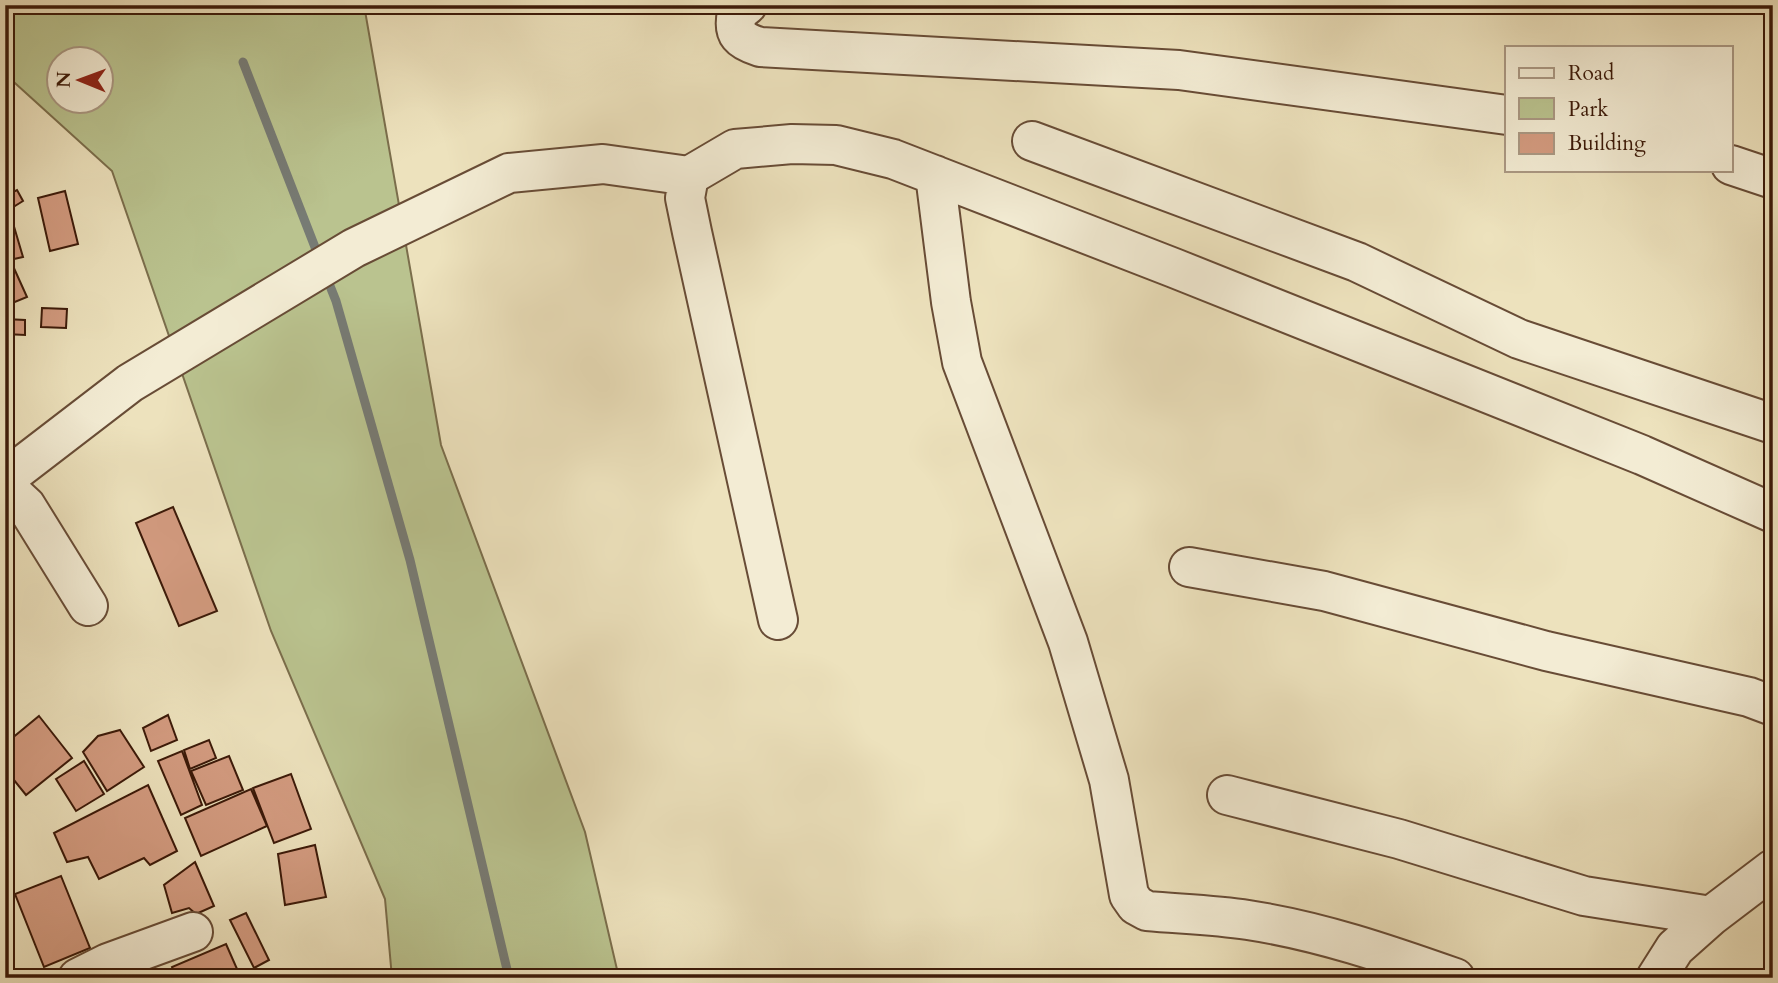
<svg xmlns="http://www.w3.org/2000/svg" width="1778" height="983" font-family="Cardo,serif">
<style>
.green{fill:#bac38f;stroke:#7b6e4c;stroke-width:2;fill-rule:evenodd}
.lines{fill:none;stroke-linecap:round;stroke-linejoin:round}
.stream{stroke:#777b74;stroke-width:9}
.building{fill:#d39b80;stroke:#3c1a09;stroke-width:2}
.minor-casing{stroke:#684c36;stroke-width:42}
.minor{stroke:#f3ecd4;stroke-width:38}
</style>
<rect width="100%" height="100%" fill="#ede2bd"/>
<filter id="stains"><feTurbulence type="fractalNoise" baseFrequency=".00286" numOctaves="4"/><feColorMatrix values="0 0 0 0 .2 0 0 0 0 .09 0 0 0 0 .02 0 0 0 .5 -.17"/></filter>
<radialGradient id="worn" r=".72"><stop offset=".6" stop-color="#630" stop-opacity="0"/><stop offset="1" stop-color="#630" stop-opacity=".3"/></radialGradient>
<path class="green" d="M5,5h359l77,440 144,387 34,146h-227l-7,-79 -114,-268 -159,-460 -107,-97zM60,60h42v42h-42z"/>
<g class="lines">
<path class="stream" d="M243,62l77,198
M326,276l10,25 74,259 99,418"/>
</g>
<path class="building" d="M17,190l6,11 -13,8 -5,-13z
M65,191l13,53 -28,7 -12,-53z
M10,213l13,44 -18,4v-47z
M13,266l14,31 -22,9v-37z
M42,308l25,1 -1,19 -25,-1z
M5,319l20,1v15l-20,-1z
M173,507l44,104 -38,15 -43,-103z
M168,715l9,25 -26,11 -8,-23z
M39,716l33,42 -46,37 -21,-26v-25z
M120,730l24,37 -37,24 -24,-39 15,-16z
M209,740l7,18 -26,11 -6,-19z
M182,751l20,54 -21,10 -23,-54z
M229,756l14,34 -37,15 -15,-34z
M84,761l20,33 -28,17 -20,-32z
M291,774l20,55 -37,14 -21,-55z
M148,785l29,66 -27,14 -6,-7 -45,21 -11,-22 -21,5 -13,-29z
M251,789l16,37 -66,30 -16,-38z
M315,845l11,52 -41,8 -7,-51z
M195,862l19,44 -18,8 -7,-6 -17,5 -8,-28z
M61,876l29,72 -46,19 -29,-73z
M246,913l23,47 -15,8 -24,-48z
M226,944l15,34h-65l-4,-11z"/>
<g class="lines">
<defs>
<path id="minor" d="M747,5l-10,8c-5,22 4,28 23,34l419,23 328,45
M1032,141l325,121 162,77 254,85
M1731,165l42,14
M935,175l16,127 11,60 106,280 41,138 20,115 7,10 11,6c34,3 68,4 101,9 72,11 139,34 207,58
M689,176l-4,22 7,34 86,388
M5,479l125,-96 224,-135 155,-75 94,-9 86,12 46,-27 57,-5 44,1 57,14 281,109 468,187 131,58
M5,492l8,2 13,12 62,100
M1189,567l135,24 222,60 203,46 24,9
M1227,795l172,44 185,57 127,20
M78,978l30,-15 85,-31
M1656,978l19,-30 36,-32 62,-47"/>
</defs>
<use href="#minor" class="minor-casing"/>
<use href="#minor" class="minor"/>
</g>
<rect width="1778" height="983" fill="none" stroke="#ede2bd" stroke-width="28"/>
<rect x="7" y="7" width="1764" height="969" fill="none" stroke="#3c1a09" stroke-width="3.5"/>
<rect x="14" y="14" width="1750" height="955" fill="none" stroke="#3c1a09" stroke-width="2"/>
<rect x="1505" y="46" width="228" height="126" fill="#f3ecd4" stroke="#aa9883" stroke-width="2"/>
<rect x="1519" y="68" width="35" height="10" fill="#f3ecd4" stroke="#aa9883" stroke-width="2"/>
<text x="1568" y="80" font-size="21" fill="#3c1a09">Road</text>
<rect x="1519" y="98" width="35" height="21" fill="#bac38f" stroke="#aa9883" stroke-width="2"/>
<text x="1568" y="116" font-size="21" fill="#3c1a09">Park</text>
<rect x="1519" y="133" width="35" height="21" fill="#d39b80" stroke="#aa9883" stroke-width="2"/>
<text x="1568" y="150" font-size="21" fill="#3c1a09">Building</text>
<g transform="translate(80 80) rotate(271)"><circle r="33" fill="#f3ecd4" stroke="#aa9883" stroke-width="2"/>
<path d="M0-5L12 26L0 18L-12 26Z" fill="#8f2418"/>
<text y="-10" font-size="19" font-weight="bold" text-anchor="middle" fill="#3c1a09">N</text>
</g>
<rect width="100%" height="100%" filter="url(#stains)"/>
<rect width="100%" height="100%" fill="url(#worn)"/>
</svg>
